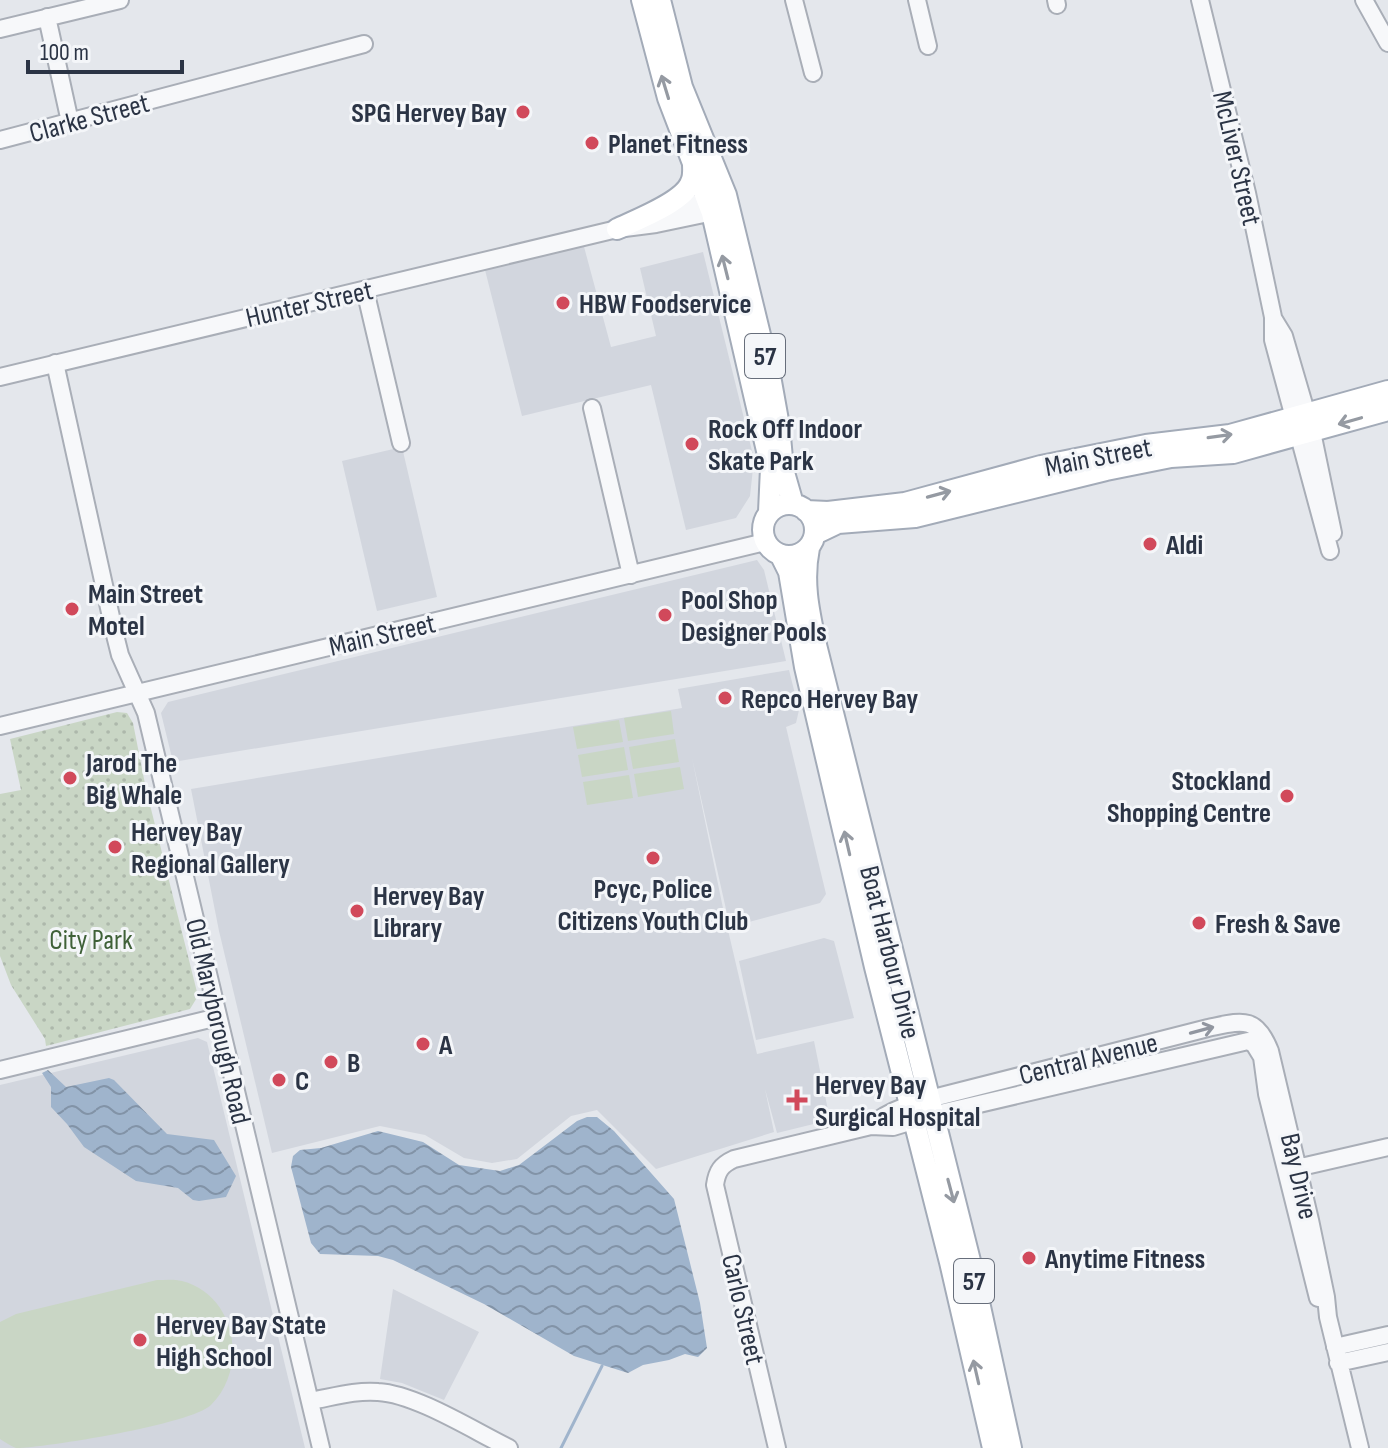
<svg xmlns="http://www.w3.org/2000/svg" width="1388" height="1448" font-family="'Sofia Sans Condensed',sans-serif">
<style>
.built{fill:#d2d6de}
.park{fill:url(#park-dots)}
.garden{fill:#c9d6c5}
.water{fill:url(#water-waves)}
.lines{fill:none;stroke-linecap:round;stroke-linejoin:round}
.stream{stroke:#9fb4cc;stroke-width:3}
.minor-casing{stroke:#a9aeb7;stroke-width:20}
.major-casing{stroke:#a3abb8;stroke-width:24}
.minor{stroke:#f7f8fa;stroke-width:16}
.major{stroke:#fff;stroke-width:20}
.oneway{stroke:#959aa2}
.oneway2{stroke:#9196a0}
.poi-dot{fill:#d1495b;stroke:#f4f6f9;stroke-width:3}
.labels{text-anchor:middle;stroke-width:6;stroke-linejoin:round;paint-order:stroke}
.shield{fill:#f4f6f9;stroke:#676e7b;stroke-width:2}
.shield-label{font-size:26px;font-weight:bold;fill:#2b3445}
.poi-label{font-size:28px;font-weight:bold;fill:#2b3445;stroke:#f4f6f9;text-anchor:start}
.street-label{font-size:28px;fill:#2b3445;stroke:#f4f6f9}
.park-label{font-size:28px;fill:#3f6138;stroke:#f4f6f9}
</style>
<defs>
<pattern id="park-dots" width="8" height="8" patternUnits="userSpaceOnUse" patternTransform="scale(2)"><rect width="8" height="8" fill="#c9d6c5"/><path d="M2 2h.1M6 6h.1" fill="none" stroke="#adb8ab" stroke-width="1.8" stroke-linecap="round"/></pattern>
<pattern id="water-waves" width="16" height="10" patternUnits="userSpaceOnUse" patternTransform="scale(2)"><rect width="16" height="10" fill="#9fb4cc"/><path d="M0 5q4-4 8 0t8 0" fill="none" stroke="#8293a7"/></pattern>
</defs>
<rect width="100%" height="100%" fill="#e4e7ec"/>
<path class="built" d="M583,243l28,104 45,-11 -16,-68 63,-16 51,207 -4,37 -14,22 -50,12 -35,-145 -129,31 -38,-150z
M402,447l35,150 -60,14 -35,-150z
M757,560l7,10 22,91 -613,101 -12,-49 7,-11z
M789,670l10,40 -3,13 -10,4 40,167 -6,9 -90,24 -38,-169 32,155 33,141 57,-13 16,79 -53,13 -12,-44 9,43 -118,37 -59,-59 -26,6 -54,43 -25,4 -28,-5 -39,-23 -45,-9 -108,27 -53,-222 -28,-142 491,-81 -4,-19z
M824,938l10,3 20,77 -98,22 -17,-79z
M198,1038l9,4 98,406h-305v-363z
M393,1289l86,43 -35,68 -42,-17 -22,-4z"/>
<path class="park" d="M117,712l10,1 6,10 13,66 52,207 -8,13 -144,37 -1,-7 -34,-54 -11,-29v-162l21,-4 -11,-51z"/>
<path class="garden" d="M671,711l3,23 -46,7 -4,-23z
M619,720l4,22 -46,7 -4,-22z
M675,739l4,23 -46,7 -4,-22z
M624,747l4,23 -46,7 -4,-22z
M680,767l4,22 -46,8 -4,-23z
M629,775l4,23 -46,7 -4,-23z
M157,1280c8,0 17,-1 25,1 54,14 67,86 29,124 -19,19 -167,43 -195,43 -5,-2 -11,-6 -16,-9v-117l16,-8z"/>
<path class="water" d="M48,1070l18,17 43,-9 5,2 53,54 47,6 22,36 -10,21 -27,4 -6,-1 -15,-12 -42,-7 -52,-34 -17,-23 -16,-17v-20l-9,-14z
M587,1117h10l17,14 60,68 26,104 7,45 -9,9 -13,-3 -16,6 -26,5 -15,8 -54,-17 -90,-52 -91,-44 -15,-4 -58,-2 -9,-11 -20,-76 2,-11 7,-6 21,-2 57,-17 45,11 36,23 41,6 19,-6 58,-44z"/>
<g class="lines">
<path class="stream" d="M561,1448l41,-82"/>
<defs>
<path id="minor" d="M794,0l19,73
M917,0l11,46
M1056,0l1,5
M1200,0l47,193 26,124v23l57,211
M1364,0l24,43
M47,17l23,105
M0,29l120,-29
M0,140l364,-96
M664,212l55,-15
M365,290l36,153
M1273,318l11,18 28,96 21,101
M55,363l60,272 5,20 26,58 175,735
M0,377l617,-148 39,-5 67,-14
M592,408l39,167
M0,726l765,-184
M0,1070l218,-53
M871,1126l22,1 39,-12 316,-74 6,3 8,13 5,37 51,204
M1288,1170l100,-23
M1335,1347l53,-12
M1338,1363l50,-11
M310,1401c23,-4 46,-11 68,-9 38,2 96,39 131,56
M777,1448l-62,-263c2,-14 6,-20 19,-26l137,-33c18,-17 46,-24 70,-30l267,-68c34,-7 48,-13 62,23l40,169 16,77 2,20 32,131"/>
<path id="major" d="M642,0l26,98 44,115 59,255 -2,44
M660,0l22,87 44,108 44,181 9,50 4,43 10,35
M617,229c19,-9 67,-27 74,-47 3,-6 2,-12 2,-18
M763 530a26 26 0 1 1 52 0a26 26 0 1 1-52 0Z
M806,511l22,1 77,-9 136,-37 105,-21 84,-10 158,-44
M815,534l23,-11 77,-6 191,-47 65,-13 62,-4 155,-43
M809,548c-7,34 0,64 7,97l154,616 41,187
M781,556l8,16 16,95 70,300 75,295 43,186"/>
</defs>
<use href="#minor" class="minor-casing"/>
<use href="#major" class="major-casing"/>
<use href="#minor" class="minor"/>
<use href="#major" class="major"/>
</g>
<defs><path id="oneway-shaft" d="M-6 0H5M1.5-3L5.5 0L1.5 3" fill="none" stroke-width="1.6" stroke-linecap="round" stroke-linejoin="round" transform="scale(2)"/></defs>
<g class="oneway">
<use href="#oneway-shaft" transform="translate(665 87) rotate(-107)"/>
<use href="#oneway-shaft" transform="translate(725 267) rotate(-104)"/>
<use href="#oneway-shaft" transform="translate(1350 421) rotate(164)"/>
<use href="#oneway-shaft" transform="translate(1220 436) rotate(-8)"/>
<use href="#oneway-shaft" transform="translate(939 494) rotate(-15)"/>
<use href="#oneway-shaft" transform="translate(847 843) rotate(-103)"/>
<use href="#oneway-shaft" transform="translate(951 1191) rotate(75)"/>
<use href="#oneway-shaft" transform="translate(976 1372) rotate(-103)"/>
</g>
<use class="oneway2" href="#oneway-shaft" transform="translate(1202 1030) rotate(-15)"/>
<g class="poi-dot">
<circle cx="523" cy="112" r="8"/>
<circle cx="592" cy="143" r="8"/>
<circle cx="563" cy="303" r="8"/>
<circle cx="692" cy="444" r="8"/>
<circle cx="1150" cy="544" r="8"/>
<circle cx="72" cy="609" r="8"/>
<circle cx="665" cy="615" r="8"/>
<circle cx="725" cy="698" r="8"/>
<circle cx="70" cy="778" r="8"/>
<circle cx="1287" cy="796" r="8"/>
<circle cx="115" cy="847" r="8"/>
<circle cx="653" cy="858" r="8"/>
<circle cx="357" cy="911" r="8"/>
<circle cx="1199" cy="923" r="8"/>
<circle cx="423" cy="1044" r="8"/>
<circle cx="331" cy="1062" r="8"/>
<circle cx="279" cy="1080" r="8"/>
<path d="M793 1088h8v8h8v8h-8v8h-8v-8h-8v-8h8z"/>
<circle cx="1029" cy="1258" r="8"/>
<circle cx="140" cy="1340" r="8"/>
</g>
<g class="labels">
<g class="shield">
<rect x="745" y="334" width="40" height="44" rx="6"/>
<rect x="954" y="1259" width="40" height="44" rx="6"/>
</g>
<g class="shield-label">
<text x="765" y="365">57</text>
<text x="974" y="1290">57</text>
</g>
<g class="poi-label">
<text x="507" y="122" text-anchor="end">SPG Hervey Bay</text>
<text x="608" y="153">Planet Fitness</text>
<text x="579" y="313">HBW Foodservice</text>
<text x="708" y="438">Rock Off Indoor<tspan x="708" dy="32">Skate Park</tspan></text>
<text x="1166" y="554">Aldi</text>
<text x="88" y="603">Main Street<tspan x="88" dy="32">Motel</tspan></text>
<text x="681" y="609">Pool Shop<tspan x="681" dy="32">Designer Pools</tspan></text>
<text x="741" y="708">Repco Hervey Bay</text>
<text x="86" y="772">Jarod The<tspan x="86" dy="32">Big Whale</tspan></text>
<text x="1271" y="790" text-anchor="end">Stockland<tspan x="1271" dy="32">Shopping Centre</tspan></text>
<text x="131" y="841">Hervey Bay<tspan x="131" dy="32">Regional Gallery</tspan></text>
<text x="653" y="898" text-anchor="middle">Pcyc, Police<tspan x="653" dy="32">Citizens Youth Club</tspan></text>
<text x="373" y="905">Hervey Bay<tspan x="373" dy="32">Library</tspan></text>
<text x="1215" y="933">Fresh &amp; Save</text>
<text x="439" y="1054">A</text>
<text x="347" y="1072">B</text>
<text x="295" y="1090">C</text>
<text x="815" y="1094">Hervey Bay<tspan x="815" dy="32">Surgical Hospital</tspan></text>
<text x="1045" y="1268">Anytime Fitness</text>
<text x="156" y="1334">Hervey Bay State<tspan x="156" dy="32">High School</tspan></text>
</g>
<g class="street-label">
<text transform="translate(89 117) rotate(-15)" y="10">Clarke Street</text>
<text transform="translate(1238 158) rotate(77)" y="10">McLiver Street</text>
<text transform="translate(309 303) rotate(-13)" y="10">Hunter Street</text>
<text transform="translate(1098 456) rotate(-11)" y="10">Main Street</text>
<text transform="translate(382 634) rotate(-13)" y="10">Main Street</text>
<text transform="translate(891 952) rotate(76)" y="10">Boat Harbour Drive</text>
<text transform="translate(219 1021) rotate(77)" y="10">Old Maryborough Road</text>
<text transform="translate(1088 1058) rotate(-14)" y="10">Central Avenue</text>
<text transform="translate(1300 1176) rotate(77)" y="10">Bay Drive</text>
<text transform="translate(744 1309) rotate(77)" y="10">Carlo Street</text>
</g>
<g class="park-label">
<text x="91" y="949">City Park</text>
</g>
</g>
<path d="M28 60v12h154v-12" fill="none" stroke="#2b3445" stroke-width="4"/>
<text x="40" y="60" font-size="24" fill="#2b3445" stroke="#f4f6f9" stroke-width="6" paint-order="stroke">100 m</text>
</svg>
